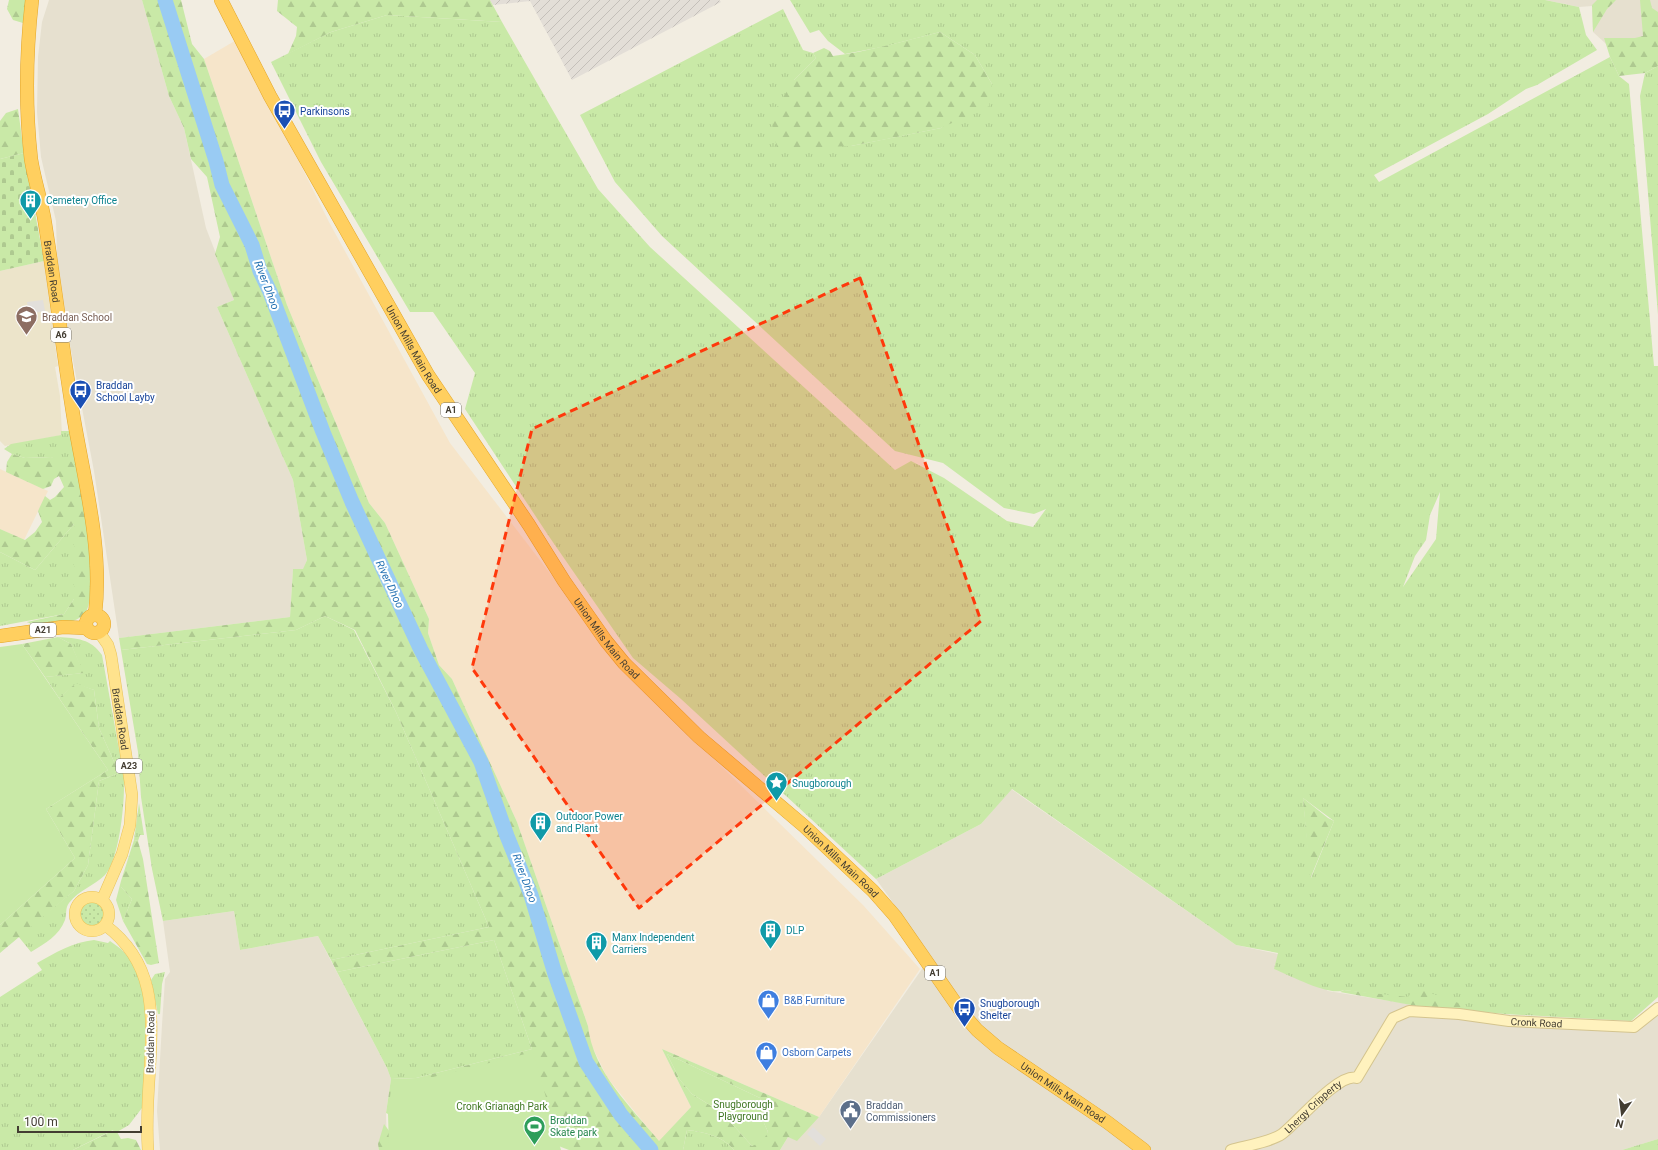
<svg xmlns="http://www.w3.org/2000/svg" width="1658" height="1150" font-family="Roboto,sans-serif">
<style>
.residential{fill:#e6e0cf}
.commercial{fill:#f6e5ca}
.industrial{fill:url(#industrial-furrows)}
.education{fill:#ece4ca}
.grass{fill:url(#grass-tufts);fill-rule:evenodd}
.forest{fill:url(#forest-firs);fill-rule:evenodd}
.cemetery{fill:url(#cemetery-stones)}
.park{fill:#c9e9a7}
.garden{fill:url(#garden-dots)}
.parking{fill:#e2dfdb}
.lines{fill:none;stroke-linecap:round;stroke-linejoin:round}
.river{stroke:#99cbf3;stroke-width:15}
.secondary-casing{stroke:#d4c48e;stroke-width:12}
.primary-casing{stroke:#e9c358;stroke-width:12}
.highway-casing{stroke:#e4a629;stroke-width:14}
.secondary{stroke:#fff2be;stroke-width:10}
.primary{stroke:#ffe38d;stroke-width:11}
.highway{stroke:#ffcf5f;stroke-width:13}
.marked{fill:#ff380b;fill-opacity:0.2;stroke:#ff380b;stroke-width:3;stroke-dasharray:8 5;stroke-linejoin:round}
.labels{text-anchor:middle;stroke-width:4;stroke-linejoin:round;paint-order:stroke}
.shield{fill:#fff;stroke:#7b7770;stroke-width:1}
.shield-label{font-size:9px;font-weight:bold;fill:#433d32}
.transit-label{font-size:10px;fill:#164399;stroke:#fff;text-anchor:start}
.culture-label{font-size:10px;fill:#0d838f;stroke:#fff;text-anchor:start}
.street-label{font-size:10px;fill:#433d32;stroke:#fff}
.education-label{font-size:10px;fill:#785e54;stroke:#fff;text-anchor:start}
.shop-label{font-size:10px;fill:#366cbe;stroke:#fff;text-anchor:start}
.park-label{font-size:10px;fill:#407723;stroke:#fff}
.service-label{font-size:10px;fill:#4e5e75;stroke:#fff;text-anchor:start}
.leisure-label{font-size:10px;fill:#27864d;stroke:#fff;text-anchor:start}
.water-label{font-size:11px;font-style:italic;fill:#2773b3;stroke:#fff}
</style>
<defs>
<pattern id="industrial-furrows" width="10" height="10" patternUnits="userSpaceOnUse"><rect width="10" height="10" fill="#e3ded7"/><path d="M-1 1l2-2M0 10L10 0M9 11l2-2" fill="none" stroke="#c4bfb9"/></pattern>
<pattern id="grass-tufts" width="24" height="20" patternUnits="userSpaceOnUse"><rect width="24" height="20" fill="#c9e9a7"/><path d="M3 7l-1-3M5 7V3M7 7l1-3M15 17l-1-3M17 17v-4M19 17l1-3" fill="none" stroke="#aec990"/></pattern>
<pattern id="forest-firs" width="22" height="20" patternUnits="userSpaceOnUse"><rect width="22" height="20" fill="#c9e9a7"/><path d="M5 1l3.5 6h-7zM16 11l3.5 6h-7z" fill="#aec990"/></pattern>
<pattern id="cemetery-stones" width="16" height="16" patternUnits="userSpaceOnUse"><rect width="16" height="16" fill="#c9e9a7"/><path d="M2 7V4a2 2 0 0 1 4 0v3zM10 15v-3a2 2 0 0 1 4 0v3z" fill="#aec990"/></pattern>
<pattern id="garden-dots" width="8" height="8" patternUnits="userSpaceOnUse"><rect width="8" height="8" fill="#c9e9a7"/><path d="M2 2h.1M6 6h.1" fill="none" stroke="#aec990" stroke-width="1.8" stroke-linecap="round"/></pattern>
</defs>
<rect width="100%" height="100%" fill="#f2ede1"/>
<path class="residential" d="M49,0h93l27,96 15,32 22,100 28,72 -17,7 76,173 14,80 -4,10 -10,-1 -3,48 -171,21 -25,-167 -24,-126 -13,-90 -1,-34 -15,-64 -4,-45 1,-55 4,-35z
M1545,0h113v51l-30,13 -35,-32 -1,-26 -13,1z
M1011,789l225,156 42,9 50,37 75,12 100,23 131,5 24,-17v125l-36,11h-842l8,-13 31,-20 112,-161 -55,-77 105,-55z
M234,911l6,39 78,-14 69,132 4,11 -5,34 1,37h-227l-3,-39 5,-86 3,-46 5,-7 -7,-51z"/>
<path class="commercial" d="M238,39l91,183 121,221 178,232 235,230 57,64 -101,148 -157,-68 29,58 -32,35 -52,-65 -18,-37 -1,-14 -71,-204 -65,-143 -13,-14 -11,-32 1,-14 -44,-96 -16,-20 -82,-198 -83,-246z
M0,469l48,22 -24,49 -24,-11z"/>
<path class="industrial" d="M490,0h229l2,2 -149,78 -42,-79 -37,4z"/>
<path class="education" d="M44,261l14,105 -3,1 5,29 2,39 -57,11 -5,-5v-170z"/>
<path class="grass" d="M790,0h755l34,7 7,28 11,15 -60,35 -11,4 -38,25 -114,61 5,7 231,-125 9,19 10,8 25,282h4v631l-27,24 -126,-7 -43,-4 4,-4 -122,-16c-14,7 -55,-15 -70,-21l4,-16 -42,-8 -224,-156 -31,35 -105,55 -195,-180 -48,-41 -85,-123 -83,-126 10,-36 -42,-61h-23l-89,-150 -50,-100 60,-30 56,-17 115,7 96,167 52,58 245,223 16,-9 33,17 63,43 26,6 13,-18 -12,5 -30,-6 -61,-45 -48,-12 -233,-215 -47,-54 -35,-67 203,-106 20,41 10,3 3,5 -22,22 57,66 90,-18 51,-44 -17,-29 -35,-23 -58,15 -37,7 -17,-13 -9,-11 -9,3zM1440,492l-4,47 -33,48 12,-31 11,-16 4,-25zM1303,798l31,23 -23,57z
M1658,66v249l-18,-219 5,-23z
M61,431h10l7,39 -27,-13 -26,1 -13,-4 -8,-5 7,-5 50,-9z
M74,524v75l-10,15 -64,12v-74l35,18z
M325,616l29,14 42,82 93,215 -158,33 -13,-24 -78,14 -6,-39 -71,10 -11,-52 -11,-72 -3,-45 -17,-102 175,-20z
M58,637c19,1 33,2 44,18l22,122c1,23 -4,81 -19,98 -11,11 -25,14 -36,28 -4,5 -2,11 -4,17 -6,16 -20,23 -34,32l-13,-16 56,-45 14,-26 11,-84 20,-8 -20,-45 -5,-38 -18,-6 -17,14 -14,-21 38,-4 -12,-29z
M139,803l5,32h-4l-2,6 -4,-1z
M121,881v6l11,12 -9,22 -7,-21z
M94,940l14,3 2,-2 11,8 11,12 6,9 9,34 -3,87 -2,17 -13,17 -12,7 -4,-2 -40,20h-73v-153l42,-27 -5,-7c18,-10 36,-21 57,-23z
M494,940l38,109 -116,29 -25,1 -4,-11 -50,-96z
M165,972l-3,12 -2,30h-2l-7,-34 4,-6z
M687,1130c17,2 36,6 47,20h-51z
M1658,1139v11h-36z"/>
<path class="forest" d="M9,0h19l-5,23 -10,-3 -6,-11z
M142,0h39l11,44 12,15 83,246 82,198 16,20 44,96 -1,14 11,32 13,14 65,143 71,204c5,46 43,81 71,115l32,-34 -29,-58 157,68 -22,24 -9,-4 -8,13h-46c-11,-14 -30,-18 -47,-20l-4,20h-114l-21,-8 -154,-25 -8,-4 5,-34 25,-1 116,-29 -38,-109 -157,32 -6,-12 158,-33 -93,-215 -41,-82 -30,-14 -29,14 -175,20 -2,-12 171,-21 3,-48h10l4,-9 -14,-80 -76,-173 17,-7 -19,-46 5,-17 -13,-60 -16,-18 -7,-31 -15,-32zM667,1054l93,44 4,25 4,9 -16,14 -18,-20 -21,-19 -21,-13 -12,-14z
M278,0h212l12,22 -115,-7 -56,17 -43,22 8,-18 1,-9 -20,-16z
M1597,0h19l-9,9 -14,23 -1,-27z
M1640,0h10l2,8 6,4v54l-13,7 -26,3 -9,-19 -6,-19h31l8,-2z
M940,32l35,23 17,29 -3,22 -48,22 -54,11 -36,7 -74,3 -6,-32 23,-37 22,-22 -3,-5 11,-5 6,3 3,5c37,-5 71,-15 107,-24z
M18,109l6,44 -24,6v-38l6,-8z
M12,454l13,4 26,-1 22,5 5,8c4,26 22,124 7,143 -6,8 -17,9 -25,10 -13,2 -21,5 -33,-1l37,-8 10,-15v-75l-39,46 -35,-18v-23l25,11 10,-8 7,-10 -4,-11 7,-15 5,4 5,-3 9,-10 -5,-11 -5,3 -3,7 -8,3 -37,-17 1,-10z
M58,637l13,7 13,29 -39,4 -23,-33z
M76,683l18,7 5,38 20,45 -20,8 -11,84 -14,26 -74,62v-28l75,-67 -29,-49 62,-39 -49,-72z
M1303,798l25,20 6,3 -24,58z
M134,840l4,1 5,18 16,104 -8,2 -4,-1 -24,-43 9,-22 -11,-12v-6z
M1416,988l51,18 -5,4 -40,-3 -82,-15 4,-2 64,7z
M384,1124l9,12 2,14h-16l-1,-6z
M114,1130l3,2 4,7 7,-1 8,2 5,10h-68z"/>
<path class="cemetery" d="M24,153l20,108 -44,10v-112z"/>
<path class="park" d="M22,644l86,126 -62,39 29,49 -75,67v-278z
M533,1052l28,98h-172l-1,-37 4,-32h25z
M667,1054l93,44 4,25 4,9 -6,10 -10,4 -18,-20 -21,-19 -21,-13 -12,-14z"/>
<path class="garden" d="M80 914a12 12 0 1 1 24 0a12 12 0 1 1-24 0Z"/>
<path class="parking" d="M43,300l2,11 -16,3 -2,-12z
M813,1127l13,12 -6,7 -13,-12z"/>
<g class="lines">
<path class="river" d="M165,0l51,161 6,24 30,60 8,26 10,21 53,140 29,70 69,148 60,112 26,74 24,59 24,79 31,88 35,53 30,35"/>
<defs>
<g id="secondary">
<path id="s1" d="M1231,1150c14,-4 40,-8 51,-16 15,-11 57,-62 75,-56l36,-60 16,-7 50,3 50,7 125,6 24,-19"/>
</g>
<g id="primary">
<path id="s2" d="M99,632l9,13 3,10 21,140 -2,30 -8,29 -20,46"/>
<circle cx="92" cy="914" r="17"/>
<path d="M105,925c50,37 48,87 45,142 -2,28 -4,55 -2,83"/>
</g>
<g id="highway">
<path id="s3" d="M32,0c-6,53 -7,105 -1,159 3,19 9,38 13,58 11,67 19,136 30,203 11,64 29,130 21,195"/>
<path id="s4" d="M221,0l49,96 158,279 101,150 35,56 42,60 18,22 75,74 105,89 69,65 22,25 68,98 14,16 21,18 109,74 37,28"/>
<circle cx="95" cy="624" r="9"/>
<path d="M0,636l63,-9 23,1"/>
</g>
</defs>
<use href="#secondary" class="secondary-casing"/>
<use href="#primary" class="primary-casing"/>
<use href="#highway" class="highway-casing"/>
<use href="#secondary" class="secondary"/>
<use href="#primary" class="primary"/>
<use href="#highway" class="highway"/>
</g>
<path class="marked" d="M860,278l121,343 -342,287 -167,-240 60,-239z"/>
<defs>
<symbol id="bus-pin" viewBox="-11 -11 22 30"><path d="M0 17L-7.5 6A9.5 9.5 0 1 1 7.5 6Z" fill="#1a4fb4" stroke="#fff"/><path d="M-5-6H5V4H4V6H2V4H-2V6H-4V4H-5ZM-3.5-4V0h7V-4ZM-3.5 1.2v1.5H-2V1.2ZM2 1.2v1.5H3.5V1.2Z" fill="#fff"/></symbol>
<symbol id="building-pin" viewBox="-11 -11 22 30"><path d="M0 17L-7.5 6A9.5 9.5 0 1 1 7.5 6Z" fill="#0f9aa8" stroke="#fff"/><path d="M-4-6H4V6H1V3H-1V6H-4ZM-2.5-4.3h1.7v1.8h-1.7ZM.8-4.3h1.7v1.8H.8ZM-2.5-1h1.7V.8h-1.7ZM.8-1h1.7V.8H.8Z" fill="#fff"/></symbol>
<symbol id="school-pin" viewBox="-11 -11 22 30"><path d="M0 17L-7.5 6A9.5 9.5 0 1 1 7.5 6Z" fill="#8d6e63" stroke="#fff"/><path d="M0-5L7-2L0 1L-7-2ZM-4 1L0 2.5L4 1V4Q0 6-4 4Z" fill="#fff"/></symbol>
<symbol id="sight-pin" viewBox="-11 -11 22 30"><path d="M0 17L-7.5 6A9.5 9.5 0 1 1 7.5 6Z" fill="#0f9aa8" stroke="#fff"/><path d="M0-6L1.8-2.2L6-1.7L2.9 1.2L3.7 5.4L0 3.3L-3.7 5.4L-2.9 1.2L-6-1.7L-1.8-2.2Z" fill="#fff"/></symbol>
<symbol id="shop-pin" viewBox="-11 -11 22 30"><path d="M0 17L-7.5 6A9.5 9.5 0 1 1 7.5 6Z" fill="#3f7fe0" stroke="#fff"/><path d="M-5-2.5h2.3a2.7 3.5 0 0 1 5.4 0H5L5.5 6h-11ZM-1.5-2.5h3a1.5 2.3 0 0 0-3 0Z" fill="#fff"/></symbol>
<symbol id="civic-pin" viewBox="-11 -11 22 30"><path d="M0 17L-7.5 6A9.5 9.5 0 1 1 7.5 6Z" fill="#5c6f8a" stroke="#fff"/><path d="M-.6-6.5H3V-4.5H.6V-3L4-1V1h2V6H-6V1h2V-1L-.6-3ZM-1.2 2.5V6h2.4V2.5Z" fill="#fff"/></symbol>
<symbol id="stadium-pin" viewBox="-11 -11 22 30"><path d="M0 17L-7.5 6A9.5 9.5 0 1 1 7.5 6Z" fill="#2e9e5b" stroke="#fff"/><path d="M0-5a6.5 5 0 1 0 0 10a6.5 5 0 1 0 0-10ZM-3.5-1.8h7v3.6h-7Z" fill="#fff"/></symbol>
</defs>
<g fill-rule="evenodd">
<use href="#bus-pin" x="272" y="98" width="25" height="34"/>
<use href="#building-pin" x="18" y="188" width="25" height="34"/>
<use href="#school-pin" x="14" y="304" width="25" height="34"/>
<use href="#bus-pin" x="68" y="378" width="25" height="34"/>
<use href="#sight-pin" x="764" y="770" width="25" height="34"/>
<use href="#building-pin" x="528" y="810" width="25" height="34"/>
<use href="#building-pin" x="758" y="918" width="25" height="34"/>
<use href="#building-pin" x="584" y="930" width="25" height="34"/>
<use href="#shop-pin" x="756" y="988" width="25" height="34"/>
<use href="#bus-pin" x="952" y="996" width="25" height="34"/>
<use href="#shop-pin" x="754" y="1040" width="25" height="34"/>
<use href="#civic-pin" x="838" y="1098" width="25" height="34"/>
<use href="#stadium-pin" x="522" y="1114" width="25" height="34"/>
</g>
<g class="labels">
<g class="shield">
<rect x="51" y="328" width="20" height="14" rx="3"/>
<rect x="441" y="403" width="20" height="14" rx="3"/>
<rect x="30" y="623" width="26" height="14" rx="3"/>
<rect x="116" y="759" width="26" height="14" rx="3"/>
<rect x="925" y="966" width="20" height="14" rx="3"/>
</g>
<g class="shield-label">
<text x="61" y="338">A6</text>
<text x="451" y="413">A1</text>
<text x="43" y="633">A21</text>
<text x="129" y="769">A23</text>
<text x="935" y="976">A1</text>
</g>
<g class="transit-label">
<text x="300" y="115">Parkinsons</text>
<text x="96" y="389">Braddan<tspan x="96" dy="12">School Layby</tspan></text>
<text x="980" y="1007">Snugborough<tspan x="980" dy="12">Shelter</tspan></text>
</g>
<g class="culture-label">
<text x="46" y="204">Cemetery Office</text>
<text x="792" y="787">Snugborough</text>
<text x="556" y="820">Outdoor Power<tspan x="556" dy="12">and Plant</tspan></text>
<text x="786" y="934">DLP</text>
<text x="612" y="941">Manx Independent<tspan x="612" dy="12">Carriers</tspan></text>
</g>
<g class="street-label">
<text dy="4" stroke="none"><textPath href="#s3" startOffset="274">Braddan Road</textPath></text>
<text dy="4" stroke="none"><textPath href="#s4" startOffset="399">Union Mills Main Road</textPath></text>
<text dy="4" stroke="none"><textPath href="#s4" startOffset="747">Union Mills Main Road</textPath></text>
<text dy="4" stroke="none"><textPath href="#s2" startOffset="91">Braddan Road</textPath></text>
<text dy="4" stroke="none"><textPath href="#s4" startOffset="1071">Union Mills Main Road</textPath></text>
<text dy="4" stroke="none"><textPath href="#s1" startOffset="365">Cronk Road</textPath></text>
<text transform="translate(150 1042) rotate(-89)" y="4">Braddan Road</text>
<text dy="4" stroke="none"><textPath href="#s4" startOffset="1395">Union Mills Main Road</textPath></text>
<text dy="4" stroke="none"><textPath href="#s1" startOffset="95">Lhergy Cripperty</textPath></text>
</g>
<g class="education-label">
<text x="42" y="321">Braddan School</text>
</g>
<g class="shop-label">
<text x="784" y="1004">B&amp;B Furniture</text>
<text x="782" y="1056">Osborn Carpets</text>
</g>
<g class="park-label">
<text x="743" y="1108">Snugborough<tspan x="743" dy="12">Playground</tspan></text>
<text x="502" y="1110">Cronk Grianagh Park</text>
</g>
<g class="service-label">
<text x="866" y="1109">Braddan<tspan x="866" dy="12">Commissioners</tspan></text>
</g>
<g class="leisure-label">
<text x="550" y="1124">Braddan<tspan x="550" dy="12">Skate park</tspan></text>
</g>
<g class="water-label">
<text transform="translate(267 285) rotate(69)" y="4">River Dhoo</text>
<text transform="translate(390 584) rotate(65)" y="4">River Dhoo</text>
<text transform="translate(525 878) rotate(70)" y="4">River Dhoo</text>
</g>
</g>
<g transform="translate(1622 1114) rotate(194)" stroke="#ffffff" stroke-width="3" paint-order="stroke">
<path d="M0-3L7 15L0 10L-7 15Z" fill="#433d32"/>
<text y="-6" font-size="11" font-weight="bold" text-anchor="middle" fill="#433d32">N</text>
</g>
<path d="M18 1126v6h123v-6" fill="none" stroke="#433d32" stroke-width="2"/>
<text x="24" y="1126" font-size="12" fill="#433d32" stroke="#ffffff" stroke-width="3" paint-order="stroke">100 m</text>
</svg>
